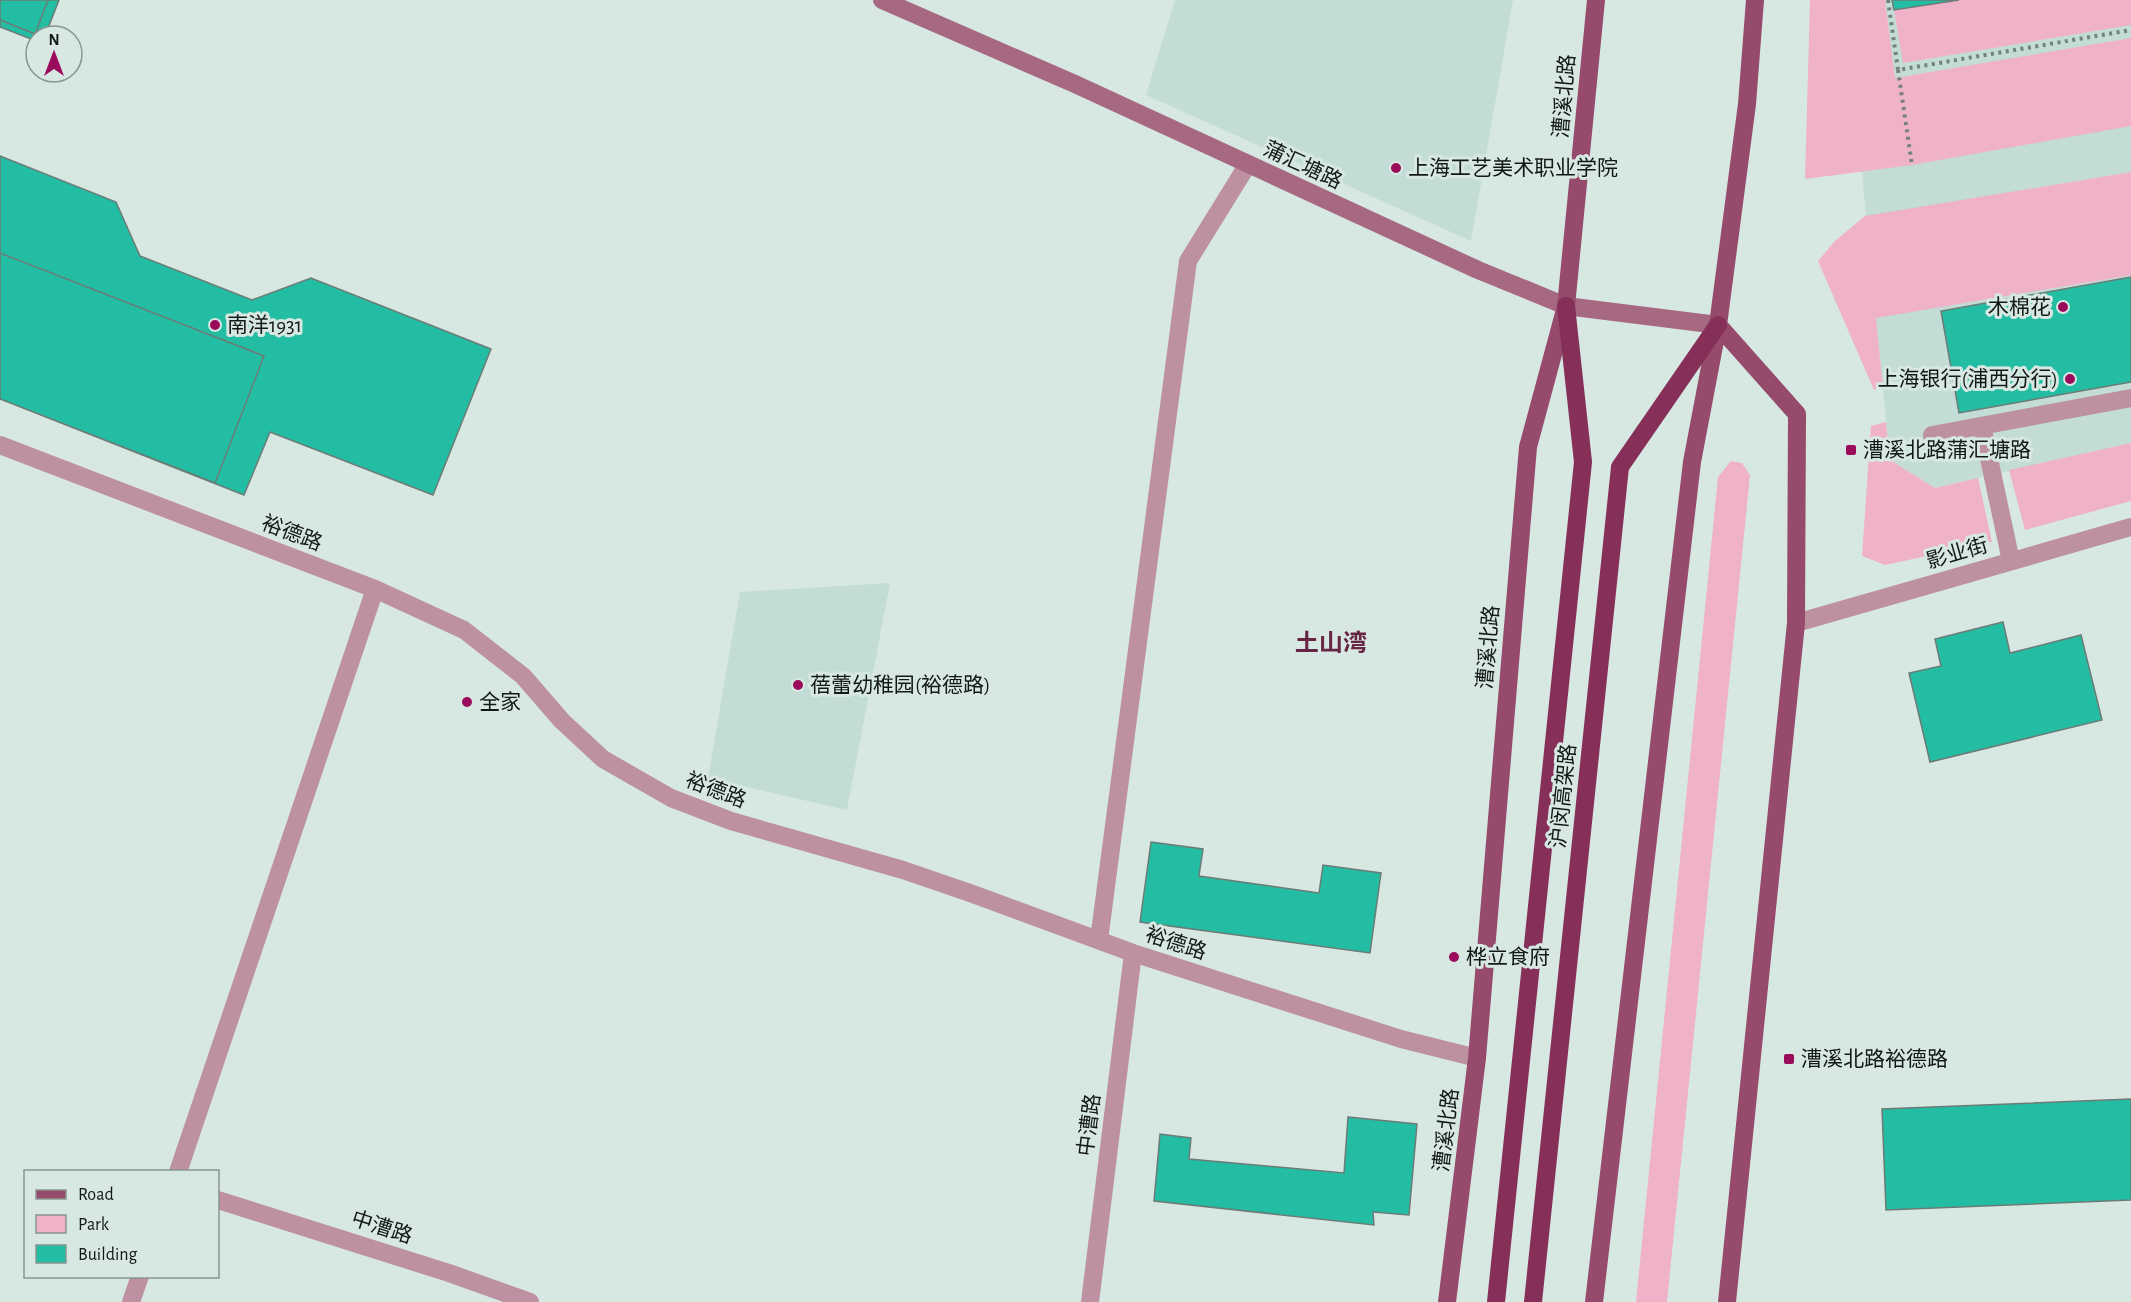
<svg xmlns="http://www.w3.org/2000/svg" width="2131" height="1302" font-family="'Alegreya Sans','Noto Sans SC',sans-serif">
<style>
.built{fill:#c3dcd5}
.green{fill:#efb2c9}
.building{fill:#22bda3;stroke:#6d7b77;stroke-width:1.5}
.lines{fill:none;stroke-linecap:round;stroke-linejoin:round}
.path{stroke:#75817e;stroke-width:4;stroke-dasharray:3 4.5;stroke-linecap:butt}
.lane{stroke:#bd91a2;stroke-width:18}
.street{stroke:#bd91a2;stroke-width:18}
.secondary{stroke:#a76982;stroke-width:18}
.primary{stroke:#964b6c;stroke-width:18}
.highway{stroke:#862f58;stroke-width:18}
.poi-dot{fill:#9a0b5c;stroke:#d7e8e3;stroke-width:2}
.labels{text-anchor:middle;stroke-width:6;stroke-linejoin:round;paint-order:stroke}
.street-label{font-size:21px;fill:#121817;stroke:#d7e8e3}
.poi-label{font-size:21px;fill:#121817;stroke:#d7e8e3;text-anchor:start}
.quarter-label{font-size:24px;font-weight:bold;fill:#682644;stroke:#d7e8e3}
</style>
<rect width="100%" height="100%" fill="#d7e8e3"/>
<path class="built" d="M1175,0h338l-42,241 -325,-146z
M1845,0h286v443l-196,45 -45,-28z
M890,583l-43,227 -139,-32 32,-186z"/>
<path class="green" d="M1810,0h75l10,78 236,-40v88l-219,39 -107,14z
M1959,0h172v25l-228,38 -9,-53z
M2131,172v103l-255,43 7,69 -9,3 -56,-129 17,-20 30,-25z
M1886,422l4,38 45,28 43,-10 14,64 -107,23 -23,-9 9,-130z
M2131,443v58l-106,29 -16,-60z
M1731,461l11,2 8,12 -83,827h-31l82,-825z"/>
<path class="building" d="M0,0h59l-14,36h-9v5l-36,-14z
M0,0h48l-13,34 -35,-14z
M1892,0h67l-65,10z
M0,156l116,46 24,54 112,44 59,-22 180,71 -58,146 -163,-63 -26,63 -244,-96z
M0,253l264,103 -49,127 -215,-84z
M2131,277v105l-172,31 -18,-102z
M2003,622l7,31 71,-18 21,85 -172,42 -21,-89 32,-7 -6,-27z
M1151,842l52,7 -4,27 120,17 4,-28 58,8 -11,80 -230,-31z
M2131,1099v101l-245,10 -4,-101z
M1348,1117l69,7 -8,91 -36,-3 1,13 -220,-24 6,-67 31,4 -2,21 155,14z"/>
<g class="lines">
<path class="path" d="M1888,0l10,70 233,-40
M1898,70l14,95"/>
<path class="lane" d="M1982,426l29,135
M1932,435l199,-37
M1099,940l89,-679 60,-97"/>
<path class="street" d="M0,445l375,144 89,41 59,46 39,45 41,38 68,39 60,23 172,49 67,23 163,60 268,86 76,19
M1796,623l335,-96
M178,1172l197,-583
M218,1200l231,73 81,29
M131,1302l9,-26
M1090,1302l43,-349"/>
<path class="secondary" d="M882,0l193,84 403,186 88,36 152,19"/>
<path class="primary" d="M1718,325l79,89 -1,209 -69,679
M1447,1302l30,-244 51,-611 38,-141 30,-306
M1594,1302l98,-840 26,-137 29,-221 8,-104"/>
<path class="highway" d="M1496,1302l87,-840 -17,-156
M1533,1302l87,-835 98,-142"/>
</g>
<g class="poi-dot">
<circle cx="1396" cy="168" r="6"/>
<circle cx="2063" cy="307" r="6"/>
<circle cx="215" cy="325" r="6"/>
<circle cx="2070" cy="379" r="6"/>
<rect x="1845" y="444" width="12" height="12" rx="3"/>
<circle cx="798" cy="685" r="6"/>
<circle cx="467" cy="702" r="6"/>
<circle cx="1454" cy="957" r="6"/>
<rect x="1783" y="1053" width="12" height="12" rx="3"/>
</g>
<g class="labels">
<g class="street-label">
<text transform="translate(1564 96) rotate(-85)" y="7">漕溪北路</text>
<text transform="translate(1303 165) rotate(25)" y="7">蒲汇塘路</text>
<text transform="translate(292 533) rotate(21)" y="7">裕德路</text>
<text transform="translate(1957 553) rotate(-16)" y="7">影业街</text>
<text transform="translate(1488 647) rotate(-85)" y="7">漕溪北路</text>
<text transform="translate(716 790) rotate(21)" y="7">裕德路</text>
<text transform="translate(1563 796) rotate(-84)" y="7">沪闵高架路</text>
<text transform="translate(1176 943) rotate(18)" y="7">裕德路</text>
<text transform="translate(1089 1125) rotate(-83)" y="7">中漕路</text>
<text transform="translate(1446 1130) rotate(-83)" y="7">漕溪北路</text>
<text transform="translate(382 1227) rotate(18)" y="7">中漕路</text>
</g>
<g class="poi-label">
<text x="1408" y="175">上海工艺美术职业学院</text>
<text x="2051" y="314" text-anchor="end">木棉花</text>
<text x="227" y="332">南洋1931</text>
<text x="2058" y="386" text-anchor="end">上海银行(浦西分行)</text>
<text x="1863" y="457">漕溪北路蒲汇塘路</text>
<text x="810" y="692">蓓蕾幼稚园(裕德路)</text>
<text x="479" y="709">全家</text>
<text x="1466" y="964">桦立食府</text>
<text x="1801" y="1066">漕溪北路裕德路</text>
</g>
<g class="quarter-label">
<text x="1331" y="651">土山湾</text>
</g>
</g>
<rect x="24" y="1170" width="195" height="108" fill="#d7e8e3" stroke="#889591" stroke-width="1.5"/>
<rect x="36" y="1190" width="30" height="9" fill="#964b6c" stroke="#889591" stroke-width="1.5"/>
<text x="78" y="1200" font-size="18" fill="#121817">Road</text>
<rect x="36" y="1215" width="30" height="18" fill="#efb2c9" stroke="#889591" stroke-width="1.5"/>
<text x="78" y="1230" font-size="18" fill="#121817">Park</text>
<rect x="36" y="1245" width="30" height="18" fill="#22bda3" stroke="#889591" stroke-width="1.5"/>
<text x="78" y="1260" font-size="18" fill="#121817">Building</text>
<g transform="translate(54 54)"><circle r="28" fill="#d7e8e3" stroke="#889591" stroke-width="1.5"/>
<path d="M0-4.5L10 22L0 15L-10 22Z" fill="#9a0b5c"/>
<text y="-9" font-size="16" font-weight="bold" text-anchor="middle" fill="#121817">N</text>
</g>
</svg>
